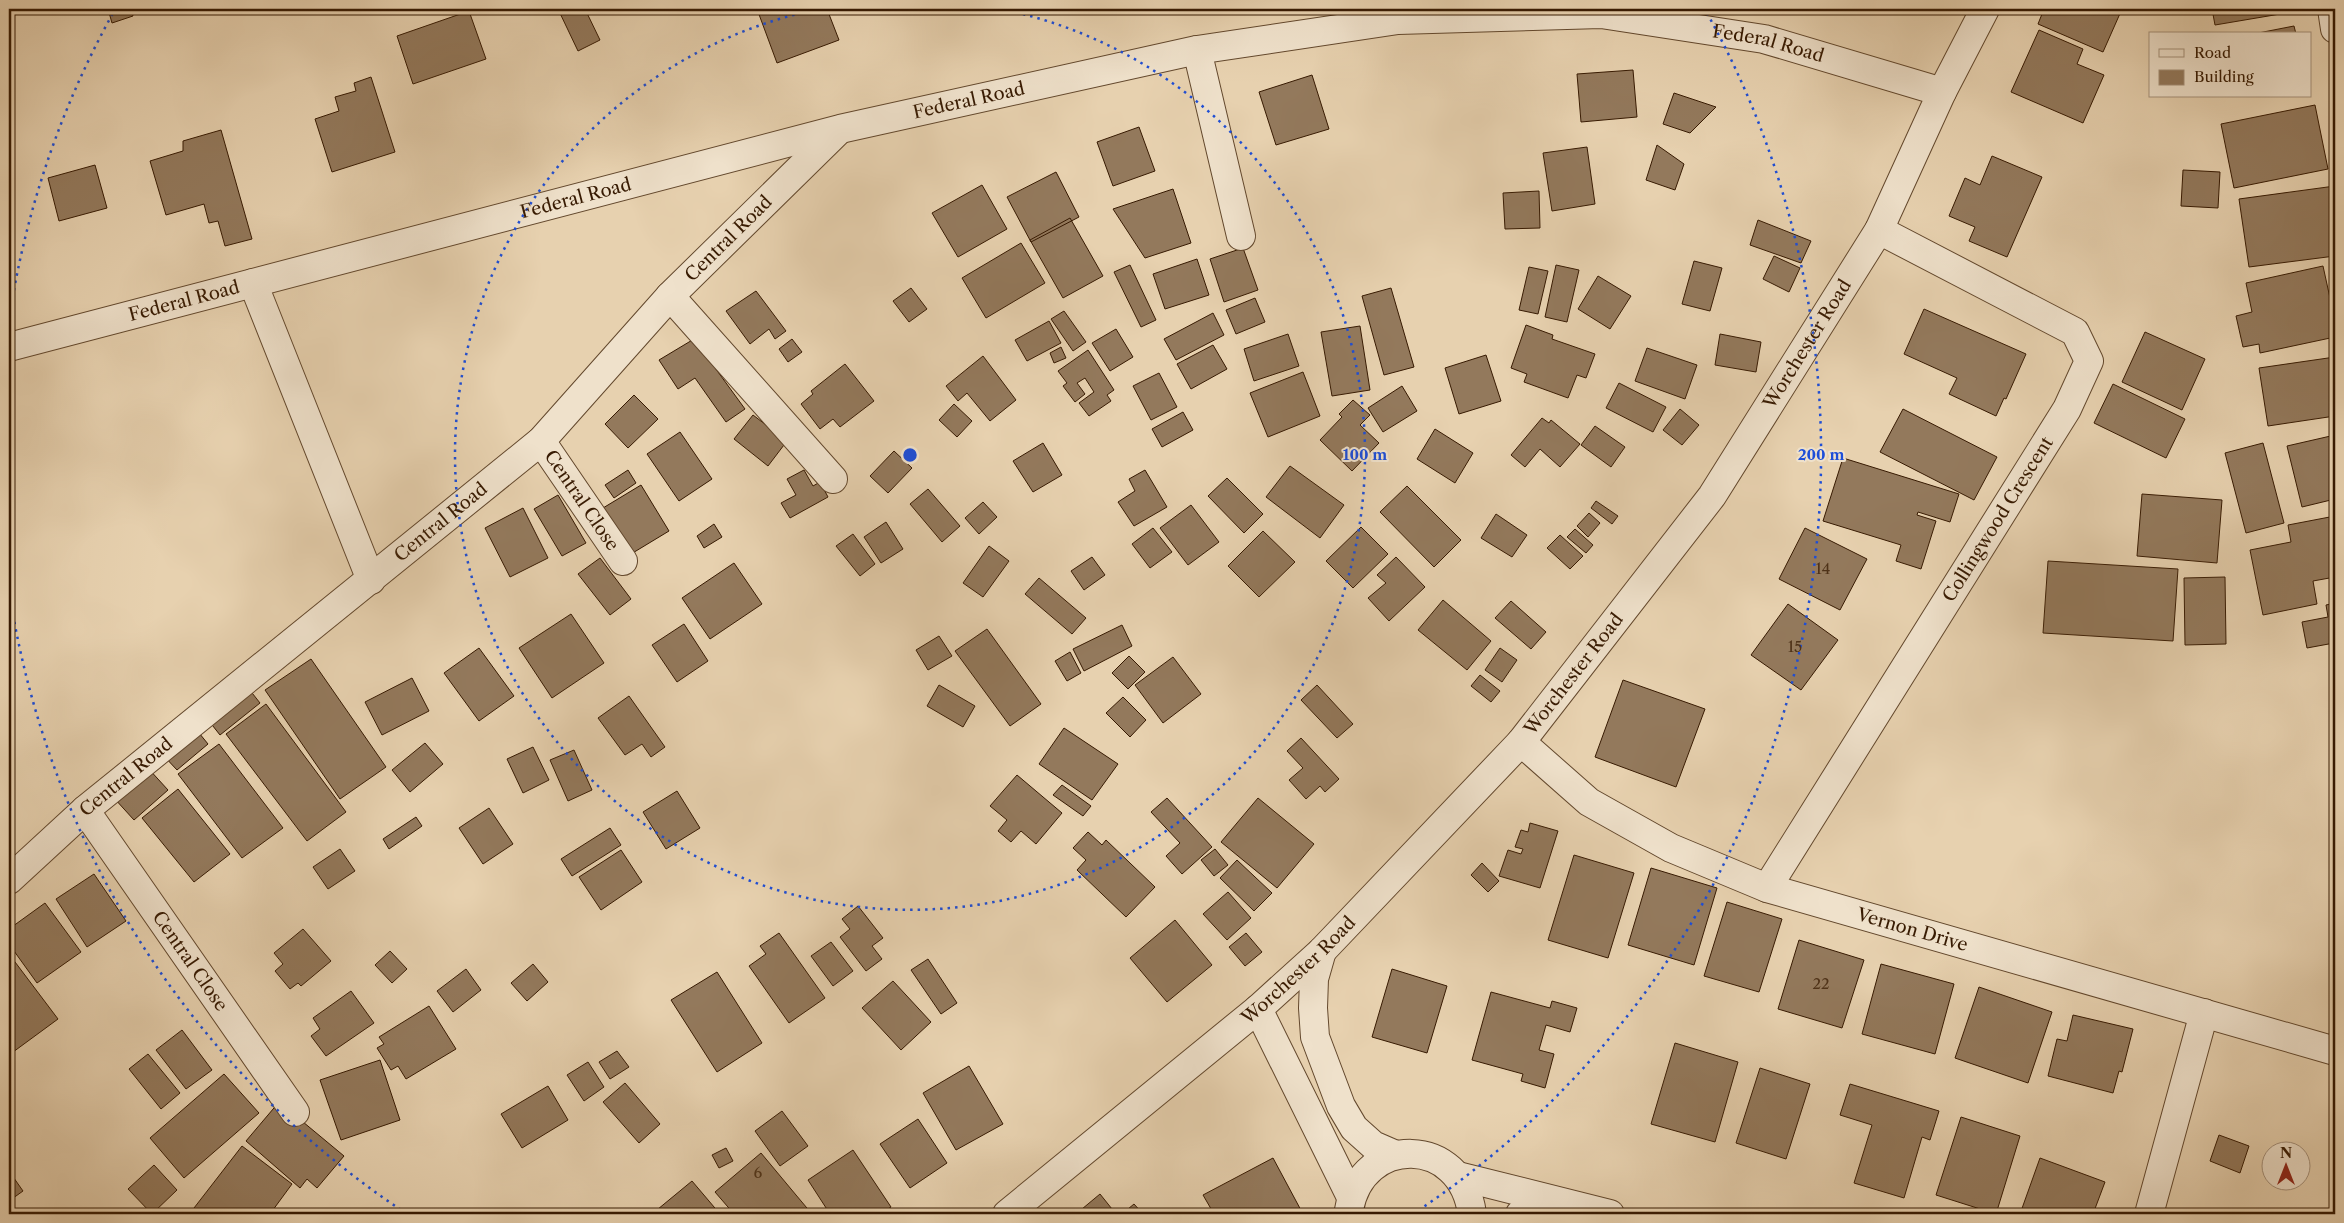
<svg xmlns="http://www.w3.org/2000/svg" width="2344" height="1223" font-family="'Libre Caslon Text',serif">
<style>
.building{fill:#93795c;stroke:#371a02}
.lines{fill:none;stroke-linecap:round;stroke-linejoin:round}
.street-casing{stroke:#63482d;stroke-width:30}
.street{stroke:#efe1cb;stroke-width:28}
.ring{fill:none;stroke:#1d4ed8;stroke-width:2.5;stroke-dasharray:2.5 5}
.labels{text-anchor:middle;stroke-width:4;stroke-linejoin:round;paint-order:stroke}
.number-label{font-size:15px;fill:#4e3218}
.street-label{font-size:18px;fill:#371a02;stroke:#efe1cb}
.centre{fill:#1d4ed8;stroke:#efe1cb;stroke-width:2.5}
.ring-label{font-size:15px;text-anchor:middle;font-weight:bold;fill:#1d4ed8;stroke:#efe1cb;stroke-width:4;stroke-linejoin:round;paint-order:stroke}
</style>
<rect width="100%" height="100%" fill="#e7d1af"/>
<filter id="stains"><feTurbulence type="fractalNoise" baseFrequency=".004" numOctaves="4"/><feColorMatrix values="0 0 0 0 .2 0 0 0 0 .09 0 0 0 0 .02 0 0 0 .5 -.17"/></filter>
<radialGradient id="worn" r=".72"><stop offset=".6" stop-color="#630" stop-opacity="0"/><stop offset="1" stop-color="#630" stop-opacity=".3"/></radialGradient>
<path class="building" d="M108,9h23l2,7 -21,7z
M558,9h27l15,31 -22,11z
M757,9h70l12,31 -62,23z
M2044,9h78l-19,43 -65,-28z
M2212,9h80v3l-77,13z
M469,11l17,48 -73,25 -16,-48z
M2294,26l2,8h-43z
M2039,30l44,19 -6,15 27,11 -21,48 -72,-31z
M1633,70l4,47 -56,5 -4,-48z
M1312,75l17,54 -53,16 -17,-53z
M371,77l24,75 -63,20 -17,-53 24,-8 -4,-14 21,-6 -2,-8z
M1674,93l42,14 -26,26 -27,-9z
M2315,105l13,64 -94,19 -13,-64z
M1139,127l16,44 -42,15 -16,-44z
M221,130l31,109 -27,7 -7,-25 -9,2 -5,-19 -38,11 -16,-54 33,-10v-10z
M1657,145l27,19 -9,26 -29,-10z
M1587,147l8,57 -43,7 -9,-58z
M1992,156l50,21 -35,80 -38,-16 6,-14 -26,-11 16,-38 15,7z
M95,165l12,43 -48,13 -11,-43z
M2183,170l37,2 -2,36 -37,-2z
M1056,172l23,45 -48,25 -24,-45z
M982,185l25,44 -49,28 -26,-44z
M2335,186v70l-86,11 -10,-68z
M1173,189l18,54 -46,15 -32,-49z
M1539,191l1,37 -35,1 -2,-36z
M1070,218l33,58 -40,22 -33,-58z
M1758,220l53,21 -10,22 -51,-18z
M1021,243l24,40 -59,35 -24,-40z
M1243,248l15,42 -34,12 -14,-43z
M1774,256l26,12 -11,24 -26,-13z
M1197,259l12,36 -44,14 -12,-35z
M1694,261l28,7 -12,43 -28,-7z
M1130,265l26,55 -15,7 -27,-55z
M1556,265l23,5 -12,52 -22,-5z
M2323,266l12,55v16l-75,16 -1,-9 -16,3 -7,-31 16,-4 -6,-29z
M1529,267l19,4 -10,43 -19,-4z
M1598,276l33,20 -21,33 -32,-20z
M911,288l16,21 -18,13 -16,-21z
M1391,288l23,79 -30,8 -22,-79z
M756,291l30,40 -11,8 -6,-10 -19,15 -24,-33z
M1255,298l10,24 -29,12 -10,-24z
M1924,309l102,45 -20,45 -2,-1 -8,18 -47,-22 8,-16 -53,-24z
M1064,311l22,31 -13,9 -22,-32z
M1213,313l11,22 -48,25 -12,-21z
M1049,321l12,22 -34,18 -12,-21z
M1526,325l27,10 -1,4 43,15 -9,24 -9,-3 -9,23 -44,-16 3,-8 -16,-6z
M1360,326l10,64 -38,6 -11,-64z
M1116,329l17,28 -23,14 -18,-28z
M2145,332l60,27 -23,51 -60,-28z
M1288,334l11,32 -45,15 -10,-32z
M1720,334l41,8 -5,30 -41,-7z
M694,339l51,70 -19,13 -31,-44 -17,11 -19,-29z
M792,339l10,13 -14,10 -9,-13z
M1213,345l14,24 -36,20 -14,-25z
M1061,347l5,11 -12,5 -4,-10z
M1647,348l50,17 -12,34 -50,-18z
M1088,350l26,40 -7,5 4,6 -22,15 -10,-13 15,-11 -9,-14 -8,5 8,11 -10,8 -12,-16 4,-3 -9,-12z
M1486,355l15,46 -42,13 -14,-46z
M983,356l33,44 -26,21 -23,-28 -9,8 -12,-15z
M2335,357v59l-67,10 -9,-58z
M845,364l29,37 -34,26 -7,-8 -13,10 -19,-25 12,-10 -2,-3z
M1303,372l17,44 -52,21 -18,-44z
M1159,373l18,34 -26,13 -18,-34z
M1619,383l47,24 -13,25 -47,-24z
M2113,384l72,35 -19,39 -72,-35z
M1402,386l15,25 -34,21 -15,-24z
M634,395l24,24 -30,29 -23,-24z
M1353,400l17,15 -10,10 19,18 -27,28 -32,-31 22,-23 -3,-3z
M954,404l18,17 -15,16 -18,-17z
M1680,409l19,16 -17,20 -19,-15z
M1903,409l94,48 -23,43 -94,-48z
M1183,412l10,18 -31,17 -10,-18z
M753,415l34,26 -19,25 -34,-27z
M1542,418l7,5 2,-3 29,24 -20,23 -20,-18 -15,18 -14,-12z
M1595,426l30,21 -14,20 -30,-22z
M1435,429l38,24 -18,30 -38,-24z
M680,432l32,47 -33,22 -32,-47z
M2335,435v64l-33,8 -15,-61z
M1043,443l19,32 -29,17 -20,-31z
M2263,443l21,80 -38,10 -21,-80z
M894,451l18,17 -24,25 -18,-17z
M1843,458l116,36 -9,28 -32,-10 -1,3 19,6 -15,48 -25,-8 5,-16 -78,-24z
M1290,466l54,39 -24,33 -54,-41z
M628,470l8,13 -22,15 -9,-13z
M804,470l9,16 7,-4 8,15 -38,21 -9,-15 15,-8 -9,-16z
M1145,470l22,37 -33,19 -16,-24 17,-11 -6,-12z
M1227,478l36,36 -19,19 -36,-37z
M641,485l28,46 -38,23 -28,-46z
M1407,486l54,54 -27,27 -54,-55z
M928,489l32,37 -18,16 -32,-38z
M2142,494l80,6 -5,63 -80,-7z
M558,495l28,48 -24,13 -28,-47z
M1596,501l22,15 -6,8 -21,-16z
M983,502l14,15 -18,17 -14,-16z
M1191,505l28,37 -31,23 -28,-37z
M523,508l25,50 -38,19 -25,-49z
M1589,513l11,10 -12,14 -11,-11z
M1496,514l31,21 -15,22 -31,-19z
M2335,516v61l-22,4 4,23 -54,11 -13,-65 41,-8 -3,-17z
M886,522l17,27 -22,14 -17,-26z
M714,524l8,13 -18,11 -7,-12z
M1361,527l27,27 -35,34 -27,-27z
M1153,528l19,24 -22,16 -18,-24z
M1805,528l62,31 -27,51 -61,-31z
M1575,529l18,16 -7,8 -19,-16z
M1263,531l32,31 -36,35 -31,-31z
M853,534l22,30 -15,12 -24,-30z
M1560,535l23,21 -13,13 -23,-21z
M989,546l20,15 -26,36 -20,-14z
M1092,557l13,18 -21,15 -13,-19z
M1396,557l29,30 -36,34 -21,-23 18,-15 -9,-8z
M600,558l31,41 -21,16 -32,-41z
M2048,561l130,8 -5,72 -130,-8z
M734,563l28,41 -52,35 -28,-41z
M2225,577l1,67 -41,1 -1,-67z
M1039,578l47,40 -14,16 -47,-40z
M1443,600l48,41 -24,29 -49,-40z
M1511,601l35,31 -15,17 -36,-31z
M2335,603v44l-1,-4 -27,5 -5,-26 26,-5 -2,-12z
M1788,604l50,36 -37,50 -50,-35z
M571,614l33,49 -52,35 -33,-50z
M684,624l24,37 -31,21 -25,-37z
M1122,625l10,21 -48,25 -11,-22z
M987,629l54,75 -31,22 -55,-75z
M939,636l13,20 -24,14 -12,-20z
M479,648l35,48 -35,25 -35,-48z
M1500,648l17,12 -15,22 -17,-12z
M1070,652l11,21 -14,8 -12,-20z
M1129,656l16,16 -17,17 -16,-16z
M1173,657l28,37 -38,29 -28,-38z
M311,659l75,108 -46,32 -75,-109z
M1480,675l20,16 -9,11 -20,-16z
M412,678l17,33 -47,24 -17,-33z
M1623,680l82,29 -29,78 -81,-30z
M245,684l15,19 -40,32 -15,-19z
M939,685l36,21 -12,21 -36,-21z
M1317,685l36,39 -16,14 -36,-38z
M629,696l36,51 -14,10 -9,-13 -17,11 -27,-37z
M1123,697l23,23 -16,17 -24,-24z
M266,704l80,108 -39,29 -81,-107z
M195,728l13,16 -31,26 -14,-15z
M1064,728l54,36 -26,36 -53,-36z
M1301,738l38,41 -14,13 -5,-6 -14,13 -17,-19 14,-12 -16,-17z
M425,743l18,21 -33,28 -18,-22z
M219,744l64,84 -41,30 -64,-84z
M533,747l16,33 -26,13 -16,-34z
M574,750l18,40 -24,11 -18,-41z
M147,767l21,23 -34,30 -20,-22z
M1017,775l45,38 -26,31 -15,-13 -10,11 -13,-11 9,-11 -17,-14z
M1062,785l29,21 -8,10 -30,-21z
M178,789l52,65 -36,28 -52,-64z
M677,791l23,37 -34,21 -23,-37z
M1167,798l45,49 -30,27 -16,-18 14,-13 -29,-31z
M1258,798l56,46 -37,44 -56,-46z
M489,808l24,36 -30,20 -24,-36z
M416,817l6,9 -33,23 -6,-10z
M1530,823l28,8 -18,57 -41,-12 9,-26 13,4 2,-5 -8,-2 6,-17 7,2z
M610,828l11,17 -49,31 -11,-17z
M1088,832l14,13 4,-5 49,47 -29,30 -49,-47 9,-10 -13,-12z
M340,849l15,22 -27,18 -15,-22z
M1215,849l13,16 -14,11 -13,-16z
M621,850l21,32 -41,28 -22,-33z
M1574,855l60,18 -26,85 -60,-18z
M1237,860l35,33 -18,18 -34,-33z
M1482,863l17,18 -11,11 -17,-17z
M1651,868l66,20 -23,77 -66,-20z
M94,874l32,47 -39,26 -31,-48z
M1228,892l23,26 -24,22 -24,-26z
M1727,902l55,17 -23,73 -55,-16z
M45,903l36,49 -44,31 -28,-39v-15z
M858,906l25,32 -11,8 10,13 -16,12 -26,-34 10,-8 -8,-10z
M1175,920l37,45 -45,37 -37,-44z
M303,929l28,32 -30,25 -3,-3 -8,6 -15,-18 8,-7 -9,-11z
M779,933l46,65 -36,25 -40,-57 17,-12 -6,-8z
M1246,933l16,19 -17,14 -16,-19z
M1799,940l65,20 -22,68 -64,-19z
M831,942l22,29 -20,15 -22,-30z
M390,951l17,18 -15,14 -17,-18z
M9,954l49,65 -49,36z
M928,959l29,44 -16,11 -30,-44z
M533,964l15,18 -21,19 -16,-18z
M1881,964l73,20 -19,70 -73,-20z
M466,969l15,21 -28,22 -16,-21z
M1392,969l55,17 -20,67 -55,-16z
M717,972l45,71 -45,29 -46,-72z
M893,981l38,41 -30,28 -39,-42z
M1979,987l73,25 -24,71 -73,-25z
M351,991l23,32 -48,33 -15,-20 9,-7 -7,-11z
M1491,992l59,16 2,-7 25,7 -7,24 -24,-7 -7,25 15,4 -9,34 -24,-7 2,-7 -51,-14z
M429,1006l27,43 -50,30 -8,-13 -7,4 -14,-22 7,-4 -5,-7z
M2073,1015l60,14 -11,43 -3,-1 -6,22 -65,-17 9,-37 10,2z
M182,1030l30,40 -26,19 -30,-39z
M1675,1043l63,19 -23,80 -64,-18z
M617,1051l12,16 -19,12 -11,-17z
M148,1054l32,39 -19,16 -32,-40z
M380,1060l20,60 -59,20 -21,-60z
M588,1062l16,25 -20,14 -17,-26z
M969,1066l34,58 -47,26 -33,-57z
M1760,1068l50,16 -24,75 -50,-16z
M224,1074l35,39 -75,65 -34,-40z
M625,1083l35,41 -21,19 -36,-41z
M1850,1084l89,27 -9,29 -8,-3 -18,61 -50,-15 18,-58 -32,-10z
M548,1086l20,34 -46,28 -21,-34z
M279,1102l65,54 -27,32 -10,-9 -7,9 -54,-47z
M782,1111l26,35 -28,20 -25,-35z
M1961,1117l59,19 -24,78 -60,-19z
M918,1119l29,44 -37,25 -30,-44z
M2219,1135l30,11 -9,27 -30,-12z
M242,1146l50,38 -22,30h-67l-9,-6z
M726,1148l7,13 -14,7 -7,-13z
M853,1150l38,57 -11,7h-50l-22,-34z
M761,1153l35,42 16,19h-78l-19,-22z
M1273,1158l30,56h-89l-11,-19z
M2040,1158l65,24 -12,32h-73z
M154,1165l23,25 -25,24 -24,-25z
M9,1171l14,20 -14,10z
M692,1181l28,33h-68z
M1100,1194l16,20h-40z
M1134,1204l9,10h-21z"/>
<g class="lines">
<defs>
<g id="street">
<path d="M2332,9l3,20"/>
<path d="M1197,50l44,186"/>
<path d="M253,283l118,297"/>
<path d="M670,296l163,183"/>
<path id="s1" d="M9,347l831,-218 357,-79 201,-30 203,-6 163,25 178,53"/>
<path id="s2" d="M541,441l82,120"/>
<path id="s3" d="M1521,742l68,60 82,46 96,40 568,163"/>
<path id="s4" d="M85,810l210,302"/>
<path id="s5" d="M9,880l76,-70 456,-369 129,-145 169,-166"/>
<path id="s6" d="M1767,888l300,-479 22,-48 -14,-29 -196,-102"/>
<path d="M1322,951l-8,28 -1,29 2,29 26,69 13,22 19,17 23,10"/>
<path d="M1258,1009l93,188"/>
<path d="M1458,1176l152,38"/>
<path d="M1349,1210c13,-76 113,-75 123,4"/>
<path id="s7" d="M1007,1214l251,-205 64,-58 199,-209 191,-246 167,-266 63,-138 43,-83"/>
<path d="M1520,1214l15,-5 28,-5"/>
<path d="M2149,1214l55,-201"/>
</g>
</defs>
<use href="#street" class="street-casing"/>
<use href="#street" class="street"/>
</g>
<g class="ring">
<path d="M1001 9A455 455 0 1 1 819 9"/>
<path d="M401 1210A911 911 0 0 1 9 590M9 320A911 911 0 0 1 113 13M1707 13A911 911 0 0 1 1419 1210"/>
</g>
<g class="labels">
<g class="number-label">
<text x="1823" y="574">14</text>
<text x="1795" y="652">15</text>
<text x="1821" y="989">22</text>
<text x="758" y="1178">6</text>
</g>
<g class="street-label">
<text dy="6" stroke="none"><textPath href="#s1" startOffset="1801">Federal Road</textPath></text>
<text dy="6" stroke="none"><textPath href="#s1" startOffset="991">Federal Road</textPath></text>
<text dy="6" stroke="none"><textPath href="#s1" startOffset="586">Federal Road</textPath></text>
<text dy="6" stroke="none"><textPath href="#s5" startOffset="966">Central Road</textPath></text>
<text dy="6" stroke="none"><textPath href="#s1" startOffset="181">Federal Road</textPath></text>
<text dy="6" stroke="none"><textPath href="#s7" startOffset="1190">Worchester Road</textPath></text>
<text dy="6" stroke="none"><textPath href="#s2" startOffset="72">Central Close</textPath></text>
<text dy="6" stroke="none"><textPath href="#s6" startOffset="435">Collingwood Crescent</textPath></text>
<text dy="6" stroke="none"><textPath href="#s5" startOffset="561">Central Road</textPath></text>
<text dy="6" stroke="none"><textPath href="#s7" startOffset="785">Worchester Road</textPath></text>
<text dy="6" stroke="none"><textPath href="#s5" startOffset="156">Central Road</textPath></text>
<text dy="6" stroke="none"><textPath href="#s3" startOffset="440">Vernon Drive</textPath></text>
<text dy="6" stroke="none"><textPath href="#s4" startOffset="184">Central Close</textPath></text>
<text dy="6" stroke="none"><textPath href="#s7" startOffset="380">Worchester Road</textPath></text>
</g>
</g>
<circle cx="910" cy="455" r="8" class="centre"/>
<g class="ring-label">
<text x="1365" y="460">100 m</text>
<text x="1821" y="460">200 m</text>
</g>
<rect width="2344" height="1223" fill="none" stroke="#e7d1af" stroke-width="30"/>
<rect x="10" y="10" width="2324" height="1203" fill="none" stroke="#371a02" stroke-width="2.5"/>
<rect x="15" y="15" width="2314" height="1193" fill="none" stroke="#371a02"/>
<rect x="2149" y="32" width="162" height="65" fill="#efe1cb" stroke="#a5917b"/>
<rect x="2159" y="49" width="25" height="8" fill="#efe1cb" stroke="#a5917b"/>
<text x="2194" y="58" font-size="15" fill="#371a02">Road</text>
<rect x="2159" y="70" width="25" height="15" fill="#93795c" stroke="#a5917b"/>
<text x="2194" y="82" font-size="15" fill="#371a02">Building</text>
<g transform="translate(2286 1166)"><circle r="24" fill="#efe1cb" stroke="#a5917b"/>
<path d="M0-4L9 19L0 12L-9 19Z" fill="#8f2418"/>
<text y="-8" font-size="14" font-weight="bold" text-anchor="middle" fill="#371a02">N</text>
</g>
<rect width="100%" height="100%" filter="url(#stains)"/>
<rect width="100%" height="100%" fill="url(#worn)"/>
</svg>
